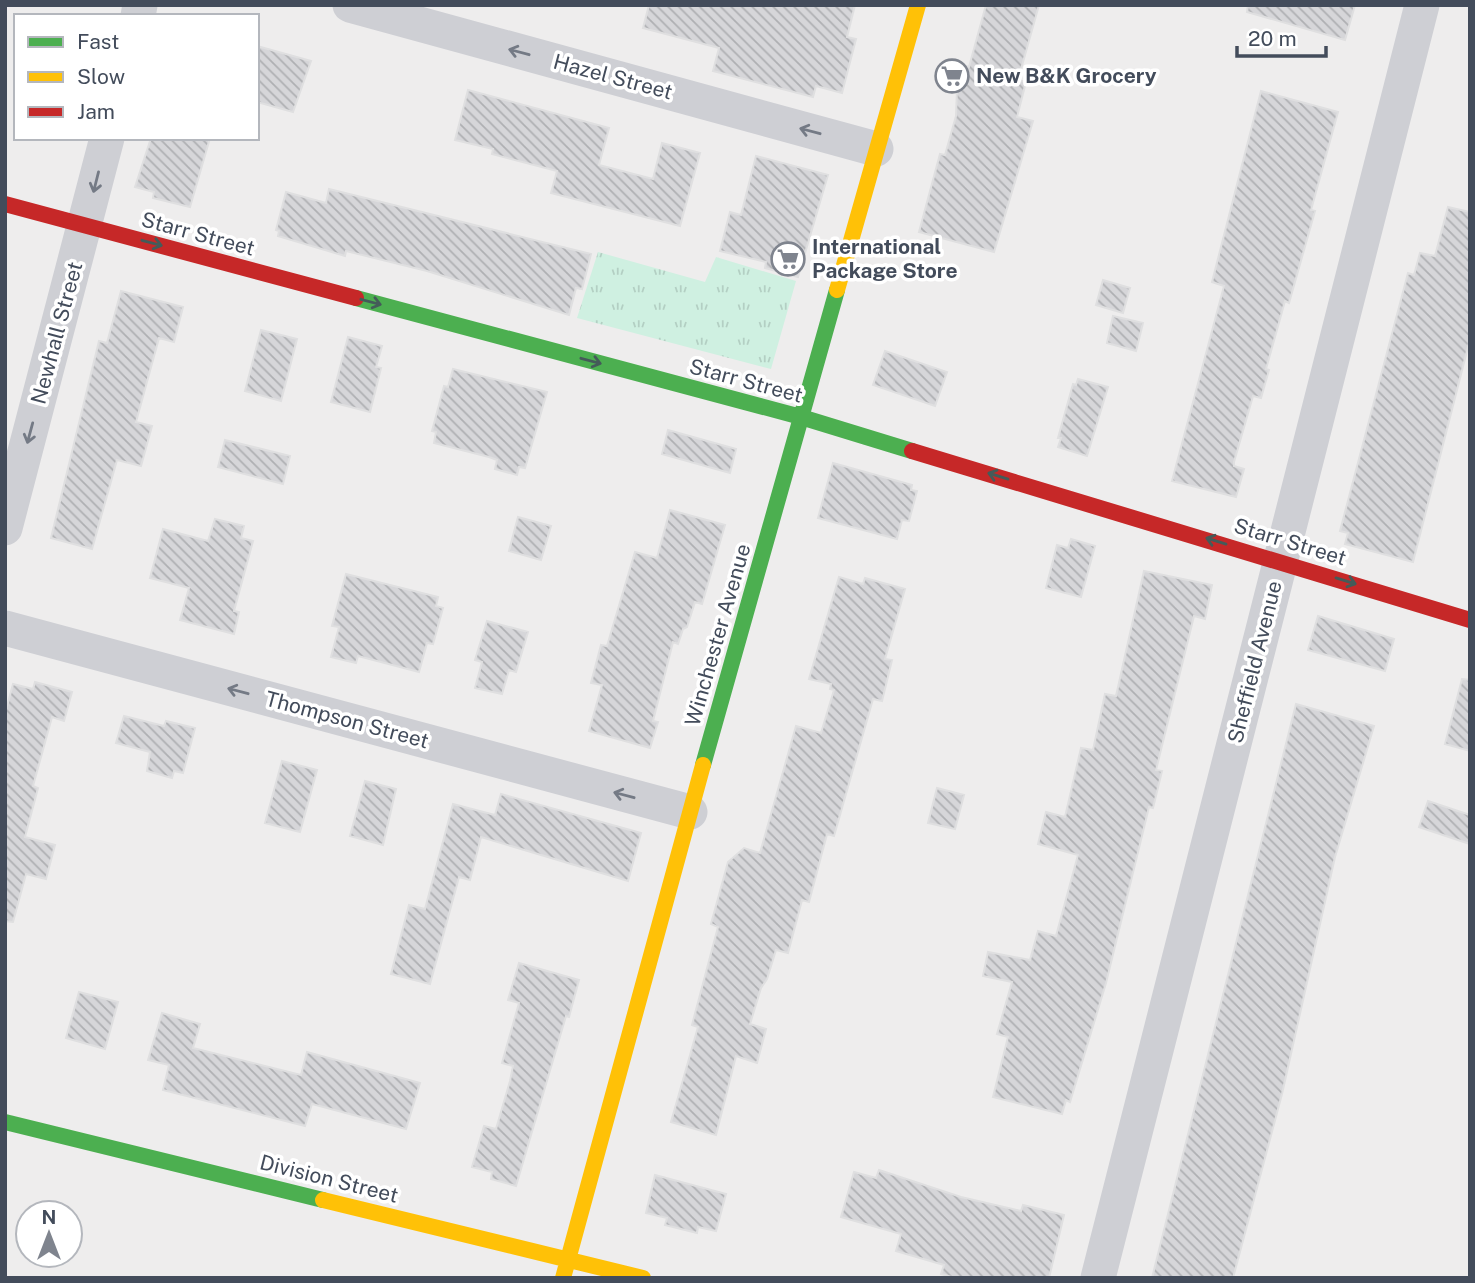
<svg xmlns="http://www.w3.org/2000/svg" width="1475" height="1283" font-family="'Public Sans',sans-serif">
<style>
.grass{fill:url(#grass-tufts)}
.building{fill:url(#building-back-hatch);stroke:#dfdfe0;stroke-width:2}
.lines{fill:none;stroke-linecap:round;stroke-linejoin:round}
.street{stroke:#cecfd4;stroke-width:35}
.fast{stroke:#4caf50;stroke-width:16}
.slow{stroke:#ffc107;stroke-width:16}
.jam{stroke:#c62828;stroke-width:16}
.oneway{stroke:#747a85}
.oneway2{stroke:#445b59}
.labels{text-anchor:middle;stroke-width:7;stroke-linejoin:round;paint-order:stroke}
.poi-label{font-size:21px;font-weight:bold;fill:#434c5b;stroke:#fff;text-anchor:start}
.street-label{font-size:21px;fill:#434c5b;stroke:#fff}
</style>
<defs>
<pattern id="grass-tufts" width="24" height="20" patternUnits="userSpaceOnUse" patternTransform="scale(1.75)"><rect width="24" height="20" fill="#cff0e1"/><path d="M3 7l-1-3M5 7V3M7 7l1-3M15 17l-1-3M17 17v-4M19 17l1-3" fill="none" stroke="#b3cfc3"/></pattern>
<pattern id="building-back-hatch" width="6" height="6" patternUnits="userSpaceOnUse" patternTransform="scale(1.75)"><rect width="6" height="6" fill="#d6d6d9"/><path d="M-1 5l2 2M0 0l6 6M5-1l2 2" fill="none" stroke="#afb0b3"/></pattern>
</defs>
<rect width="100%" height="100%" fill="#eeeded"/>
<path class="grass" d="M598,252l107,30 11,-25 80,24 -25,88 -194,-51z"/>
<path class="building" d="M649,5h206l-8,32 9,2 -14,54 -26,-7 -3,11 -100,-26 6,-23 -76,-20z
M986,5h53l-21,75 8,2 -9,35 16,4 -39,131 -75,-20 21,-78 5,1 11,-39 1,-28 -14,-3 6,-24 20,6z
M1248,5h107l-10,35 -98,-28z
M257,46l54,15 -18,51 -36,-10z
M468,90l141,38 -10,37 54,14 9,-36 38,10 -20,73 -129,-33 6,-22 -65,-17 1,-5 -38,-9z
M1261,91l77,21 -27,98 4,1 -26,92 -4,-2 -19,68 3,1 -8,28 -8,-2 -19,66v4l10,3 -8,28 -64,-16 52,-195 -12,-4z
M151,138h59l-20,69 -37,-9 1,-6 -19,-5z
M756,156l72,19 -30,102 -33,-9 1,-6 -46,-11 10,-39 11,3z
M329,189l262,65 -9,35 -6,-1 -7,27 -142,-44 -81,-20 -1,5 -67,-20 1,-5 -3,-1 10,-38 40,11z
M1448,207l22,5v127l-57,223 -68,-18 3,-11 -8,-2 68,-258 6,2 6,-22 15,3z
M1103,280l27,8 -7,25 -27,-8z
M121,291l62,16 -9,35 -15,-4 -23,84 16,4 -11,40 -24,-6 -25,89 -41,-11 48,-197 8,2z
M1113,316l30,7 -7,28 -29,-8z
M261,330l36,9 -16,62 -36,-10z
M348,337l34,9 -6,21 5,1 -11,44 -39,-10z
M885,351l62,21 -12,34 -62,-21z
M453,369l94,23 -22,76 -6,-1 -2,8 -22,-6 2,-9 -8,-3 -55,-14 2,-11 -4,-1 12,-45 4,1z
M1078,379l30,8 -21,69 -29,-9 3,-9h-3l15,-54 3,1z
M668,430l68,19 -6,24 -68,-19z
M225,440l65,16 -7,28 -65,-17z
M833,463l79,22 -1,5 6,1 -8,30 -7,-1 -5,19 -79,-21z
M670,510l55,15 -23,79 -7,-2 -8,25 -4,2 -5,15 -5,-2 -20,79 5,1 -8,26 -61,-17 13,-46 -11,-2 10,-38 6,1 28,-94 22,6z
M518,517l33,9 -10,34 -32,-9z
M215,519l29,7 -3,12 12,3 -19,70 5,1 -5,22 -54,-14 9,-32 -39,-10 13,-49 45,12z
M1071,539l24,7 -14,51 -35,-9 11,-43 11,3z
M1144,571l68,14 -7,34 -11,-3 -38,154 6,1 -9,37 -4,-1 -43,176 -36,119 -4,-2 -4,14 -69,-17 15,-60 -11,-3 15,-52 -29,-6 5,-24 42,8 8,-29 18,5 22,-81 -40,-11 8,-32 19,5 16,-69 12,2 12,-56 11,2z
M346,574l92,23 -2,9 7,2 -10,36 -6,-1 -8,29 -61,-16 -2,7 -25,-6 8,-30 -7,-1z
M839,577l24,7 2,-6 40,11 -20,70 7,1 -10,41 -9,-2 -39,137 -7,-2 -18,68 -7,-2 -14,53 -12,-3 -9,29 -6,9 -11,36 16,5 -9,34 -21,-7 -20,79 -45,-13 27,-95 -6,-2 26,-98 -7,-3 17,-62 16,-14 16,5 36,-127 25,7 13,-43 -4,-1 1,-5 -22,-5z
M1318,616l76,23 -9,32 -77,-21z
M487,621l41,11 -12,40 -7,-2 -7,24 -27,-6 7,-26 -7,-2z
M1462,679l8,1v71l-25,-7z
M35,682l37,10 -8,29 -12,-4 -19,69 5,2 -13,49 30,8 -9,34 -20,-5 -13,48 -8,-1v-207l8,-30 20,5z
M1296,704l78,22 -39,131 -53,237 -49,184h-81z
M124,716l40,10 2,-5 29,7 -12,45 -9,-2 -2,7 -25,-7 3,-19 -34,-9z
M282,761l35,9 -17,62 -35,-9z
M365,781l31,8 -13,56 -33,-9z
M937,788l27,7 -9,34 -27,-6z
M501,794l140,39 -13,48 -147,-44 -11,43 -11,-3 -29,107 -39,-10 18,-69 16,4 28,-105 42,11z
M1428,801l42,14v29l-51,-17z
M519,963l60,17 -10,37 -3,-1 -50,170 -25,-7 1,-7 -20,-5 12,-41 12,3 14,-48 3,-15 -11,-3 17,-60 -11,-3z
M79,992l39,10 -13,47 -39,-11z
M162,1013l38,11 -7,24 108,27 6,-23 113,31 -14,46 -94,-25 -7,22 -142,-36 6,-25 -21,-5z
M879,1170l82,27 60,14 2,-6 41,10 -15,63h-94l-14,-4 3,-9 -48,-14 5,-17 -60,-17 13,-45 22,6z
M655,1175l71,19 -10,37 -18,-4 -1,6 -32,-8 2,-7 -21,-5z"/>
<g class="lines">
<path class="street" d="M350,5l526,144
M138,16l2,-11
M5,528l102,-390
M5,628l685,184
M1098,1278l324,-1273"/>
<path class="fast" d="M356,298l445,119 111,34
M703,765l134,-475
M5,1122l318,78"/>
<path class="slow" d="M837,290l81,-285
M323,1200l320,78
M563,1278l140,-513"/>
<path class="jam" d="M5,204l351,94
M912,451l558,169"/>
</g>
<defs><path id="oneway-shaft" d="M-6 0H5M1.5-3L5.5 0L1.5 3" fill="none" stroke-width="1.6" stroke-linecap="round" stroke-linejoin="round" transform="scale(1.75)"/></defs>
<g class="oneway">
<use href="#oneway-shaft" transform="translate(519 52) rotate(-165)"/>
<use href="#oneway-shaft" transform="translate(810 131) rotate(-165)"/>
<use href="#oneway-shaft" transform="translate(96 182) rotate(104)"/>
<use href="#oneway-shaft" transform="translate(30 433) rotate(105)"/>
<use href="#oneway-shaft" transform="translate(238 691) rotate(-165)"/>
<use href="#oneway-shaft" transform="translate(624 795) rotate(-165)"/>
</g>
<g class="oneway2">
<use href="#oneway-shaft" transform="translate(152 243) rotate(15)"/>
<use href="#oneway-shaft" transform="translate(371 302) rotate(15)"/>
<use href="#oneway-shaft" transform="translate(591 361) rotate(15)"/>
<use href="#oneway-shaft" transform="translate(998 476) rotate(-163)"/>
<use href="#oneway-shaft" transform="translate(1216 541) rotate(-163)"/>
<use href="#oneway-shaft" transform="translate(1346 581) rotate(17)"/>
</g>
<defs>
<symbol id="supermarket-ring" viewBox="-11 -11 22 22"><circle r="9.5" fill="#fff" stroke="#7f848e" stroke-width="1.5"/><path d="M-6-5.5h2.5l.6 2H6L4.5 2H-2.5L-4.4-4H-6ZM-1.5 3.2a1.3 1.3 0 1 0 .1 0ZM3 3.2a1.3 1.3 0 1 0 .1 0Z" fill="#7f848e"/></symbol>
</defs>
<g fill-rule="evenodd">
<use href="#supermarket-ring" x="933" y="57" width="38" height="38"/>
<use href="#supermarket-ring" x="769" y="240" width="38" height="38"/>
</g>
<g class="labels">
<g class="poi-label">
<text x="976" y="83">New B&amp;K Grocery</text>
<text x="812" y="254">International<tspan x="812" dy="24">Package Store</tspan></text>
</g>
<g class="street-label">
<text transform="translate(613 77) rotate(15)" y="7">Hazel Street</text>
<text transform="translate(198 234) rotate(15)" y="7">Starr Street</text>
<text transform="translate(57 333) rotate(-75)" y="7">Newhall Street</text>
<text transform="translate(746 381) rotate(15)" y="7">Starr Street</text>
<text transform="translate(1290 542) rotate(17)" y="7">Starr Street</text>
<text transform="translate(718 635) rotate(-74)" y="7">Winchester Avenue</text>
<text transform="translate(1255 662) rotate(-76)" y="7">Sheffield Avenue</text>
<text transform="translate(347 720) rotate(15)" y="7">Thompson Street</text>
<text transform="translate(329 1179) rotate(14)" y="7">Division Street</text>
</g>
</g>
<rect width="1475" height="1283" fill="none" stroke="#434c5b" stroke-width="14"/>
<rect x="14" y="14" width="245" height="126" fill="#ffffff" stroke="#b4b7bd" stroke-width="2"/>
<rect x="28" y="37" width="35" height="10" fill="#4caf50" stroke="#b4b7bd" stroke-width="2"/>
<text x="77" y="49" font-size="21" fill="#434c5b">Fast</text>
<rect x="28" y="72" width="35" height="10" fill="#ffc107" stroke="#b4b7bd" stroke-width="2"/>
<text x="77" y="84" font-size="21" fill="#434c5b">Slow</text>
<rect x="28" y="107" width="35" height="10" fill="#c62828" stroke="#b4b7bd" stroke-width="2"/>
<text x="77" y="119" font-size="21" fill="#434c5b">Jam</text>
<g transform="translate(49 1234)"><circle r="33" fill="#ffffff" stroke="#b4b7bd" stroke-width="2"/>
<path d="M0-5L12 26L0 18L-12 26Z" fill="#7f848e"/>
<text y="-10" font-size="19" font-weight="bold" text-anchor="middle" fill="#434c5b">N</text>
</g>
<path d="M1237 46v10h89v-10" fill="none" stroke="#434c5b" stroke-width="3.5"/>
<text x="1248" y="46" font-size="21" fill="#434c5b" stroke="#ffffff" stroke-width="5" paint-order="stroke">20 m</text>
</svg>
